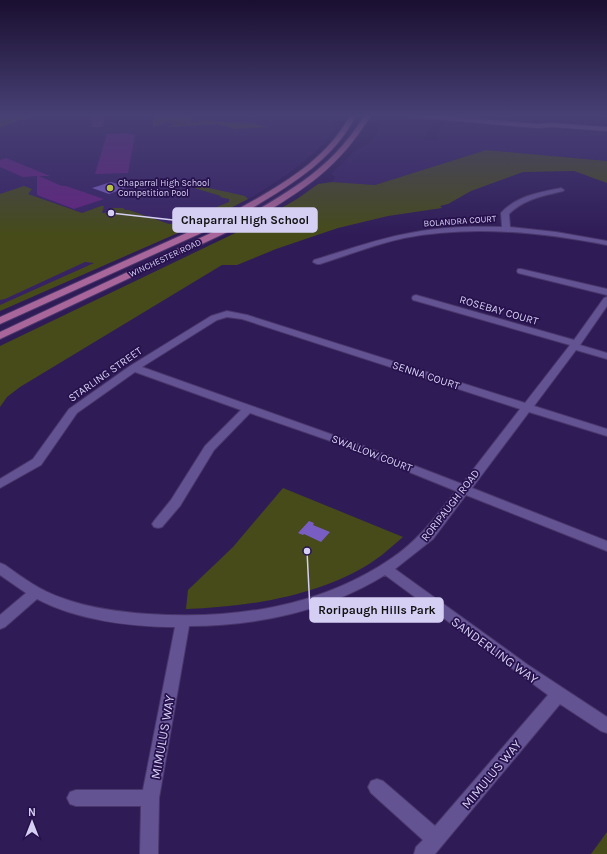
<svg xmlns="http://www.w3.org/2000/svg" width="607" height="854" font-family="Karla,sans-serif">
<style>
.built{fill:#372264}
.green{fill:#464b19}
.water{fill:#7a5dc3}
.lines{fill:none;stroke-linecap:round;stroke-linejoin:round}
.stream{stroke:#7a5dc3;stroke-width:2}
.building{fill:#642480}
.street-casing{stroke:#4a376b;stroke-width:2}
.secondary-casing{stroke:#4a376b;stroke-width:2}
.primary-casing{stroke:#4a376b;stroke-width:2}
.street{fill:#635393;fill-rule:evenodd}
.secondary{fill:#865d97;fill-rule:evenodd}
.primary{fill:#a9669a;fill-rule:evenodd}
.poi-dot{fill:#b7c148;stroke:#26114c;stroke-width:1.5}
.labels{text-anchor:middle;stroke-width:3.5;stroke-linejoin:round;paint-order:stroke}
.far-poi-label{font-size:9px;fill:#d5cff3;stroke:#26114c;text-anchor:start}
.far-street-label{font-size:9px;fill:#d5cff3;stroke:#26114c}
.street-label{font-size:11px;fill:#d5cff3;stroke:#26114c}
.near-street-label{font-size:13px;fill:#d5cff3;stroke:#26114c}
.leader{fill:none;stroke:#d5cff3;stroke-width:1.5}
.callout-dot{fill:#d5cff3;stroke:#26114c;stroke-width:1.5}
.callout{fill:#d5cff3;stroke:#d5cff3;stroke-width:1.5}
.callout-label{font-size:12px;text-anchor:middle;font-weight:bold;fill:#111}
</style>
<rect width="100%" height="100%" fill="#2f1c57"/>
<path class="built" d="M36,115h305l-5,3 -3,6 2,4 -9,13 -12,12 -29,23 -31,20 -51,26 -203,89v-184z
M489,115h118v10l-43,-3 -5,-2z
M393,116l41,4 -10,19 9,1 5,-1 1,-4h-3l5,-9 6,-5h4l156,12v28l-121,-11 -111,35 -43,-3 3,-5 -4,-3 26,-25 12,-6 7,-8 7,-17z"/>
<path class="green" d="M0,115h36l-36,12z
M153,115l39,2 1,2 -3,2 1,1c-7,2 -13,2 -20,1l1,-1 -2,-1 -17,6z
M203,120l19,2 29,1 17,4 -33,2 -18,-5 -49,3c6,-5 27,-2 35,-7z
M486,150l121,11v22l-33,-12 -51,1 -52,19 -23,13 -8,2 2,2 -54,8 -50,12 -62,21 -39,16h-15l-202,122 -13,10 -7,10v-61l254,-122 43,-25 21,-15 14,-2 43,3z
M191,184l54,12 3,3 -45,23 -203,89v-6l94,-42 -9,-1 -80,37 -5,1v-106l24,-8 8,3 -4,5 54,19 19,-7h3l-2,7 9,-1v-4h12l2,2h4l40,14 9,-1 51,-21v-3l-9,-2 1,-1 -27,-8 3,-2z
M283,488l120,49c-7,6 -14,12 -21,18 -53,40 -132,52 -196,54l2,-19 45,-43z
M607,832v22h-16z"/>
<path class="water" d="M111,182l17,5 -19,7 -17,-6z
M309,521l5,2 -1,2 17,7 -9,10 -17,-8 -1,1 -5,-2z"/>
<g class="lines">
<path class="stream" d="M0,118l8,-3"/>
</g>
<path class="building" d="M94,115h11l-3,12h-11z
M128,133l7,2 -7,38 -33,1 12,-40z
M6,158l44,18h-11l23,10h4l38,13 -30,10 -37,-14v-19l-14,1 -23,-10v-7z"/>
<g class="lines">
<defs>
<path id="street" d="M561,188l3,2 -1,1c-20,5 -39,8 -54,23l1,13 46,5 51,9v4c-67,-13 -135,-20 -203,-7 -28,6 -56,17 -84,26h-3l-4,-2 1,-2c30,-9 60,-20 91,-26 32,-7 64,-8 97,-7l-1,-14c15,-17 39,-21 60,-25z
M518,269h3l86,20v6l-89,-22 -1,-2z
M416,295l158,45 30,-42 3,-1v9l-27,39 27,8v6l-31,-9 -42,56 73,23v7l-78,-24 -57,76 135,53v10l-141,-56 -33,44 -38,30 133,96 79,52v16l-6,-2 -41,-27 -125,150h-21l2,-7 7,-7 -52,-47 -3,-6 3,-6 6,-2 6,2 52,45 113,-131 -163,-120c-58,36 -128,51 -196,51l-30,172 -1,56h-18l1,-48h-65l-6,-2 -3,-6 3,-6 6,-2h67l32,-163c-45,0 -98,-7 -138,-28l-32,28 -5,2v-14l26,-22 -26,-18v-12l5,2c18,13 36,26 57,33 27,10 57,14 86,16 85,6 173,-7 244,-56 27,-18 44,-42 64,-67l-111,-45 -95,-33 -36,37 -34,56 -18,21 -4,1 -4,-1 -2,-3 2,-3 17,-21 34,-54 36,-36 -106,-38 -58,41 -36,52 -41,23v-9l33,-20 36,-50 61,-43 81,-50 16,-5 20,4 278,88 45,-58 -157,-45 -1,-2 1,-2zM227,317l15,2 278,90 -58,75 -109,-42 -211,-75 75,-47z"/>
<path id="secondary" d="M407,115h27l103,9 15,-1 55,4v4l-55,-4 -15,1 -127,-11z"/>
<path id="primary" d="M350,115h6c-23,48 -74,75 -117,101l-239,108v-7l233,-105c43,-24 94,-51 117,-97z
M365,115h6c-32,53 -66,74 -118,105l-253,119v-7l247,-116c50,-29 87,-51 118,-101z"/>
</defs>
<use href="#street" class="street-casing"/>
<use href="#secondary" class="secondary-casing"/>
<use href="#primary" class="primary-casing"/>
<use href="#street" class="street"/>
<use href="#secondary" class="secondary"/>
<use href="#primary" class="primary"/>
</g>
<linearGradient id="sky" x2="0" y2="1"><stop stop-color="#1a0f30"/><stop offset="0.49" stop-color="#474074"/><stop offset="1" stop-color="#474074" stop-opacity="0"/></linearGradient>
<rect width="607" height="235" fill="url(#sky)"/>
<circle class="poi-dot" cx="110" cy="188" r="4"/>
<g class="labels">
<g class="far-poi-label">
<text x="118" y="186">Chaparral High School<tspan x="118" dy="10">Competition Pool</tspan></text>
</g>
<g class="far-street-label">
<text transform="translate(460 221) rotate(-4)" y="3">BOLANDRA COURT</text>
<text transform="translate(165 258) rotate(-25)" y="3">WINCHESTER ROAD</text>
</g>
<g class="street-label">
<text transform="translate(499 310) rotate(16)" y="4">ROSEBAY COURT</text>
<text transform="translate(105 374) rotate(-35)" y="4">STARLING STREET</text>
<text transform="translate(426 375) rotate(18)" y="4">SENNA COURT</text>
<text transform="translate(372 453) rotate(21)" y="4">SWALLOW COURT</text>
<text transform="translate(450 505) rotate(-52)" y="4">RORIPAUGH ROAD</text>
</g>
<g class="near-street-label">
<text transform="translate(495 650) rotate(36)" y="5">SANDERLING WAY</text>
<text transform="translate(162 737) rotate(-80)" y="5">MIMULUS WAY</text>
<text transform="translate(491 774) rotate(-50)" y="5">MIMULUS WAY</text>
</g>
</g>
<path class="leader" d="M111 213L173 220M307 551L310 610"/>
<g class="callout-dot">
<circle cx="111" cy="213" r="4"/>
<circle cx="307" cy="551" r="4"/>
</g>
<g class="callout">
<rect x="173" y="208" width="144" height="24" rx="4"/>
<rect x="310" y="598" width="133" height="24" rx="4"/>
</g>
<g class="callout-label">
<text x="245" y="224">Chaparral High School</text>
<text x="377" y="614">Roripaugh Hills Park</text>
</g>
<g transform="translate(32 822)" stroke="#26114c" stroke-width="3" paint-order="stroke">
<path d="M0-3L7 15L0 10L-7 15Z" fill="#d5cff3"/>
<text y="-6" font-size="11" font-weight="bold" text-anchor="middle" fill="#d5cff3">N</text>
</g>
</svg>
